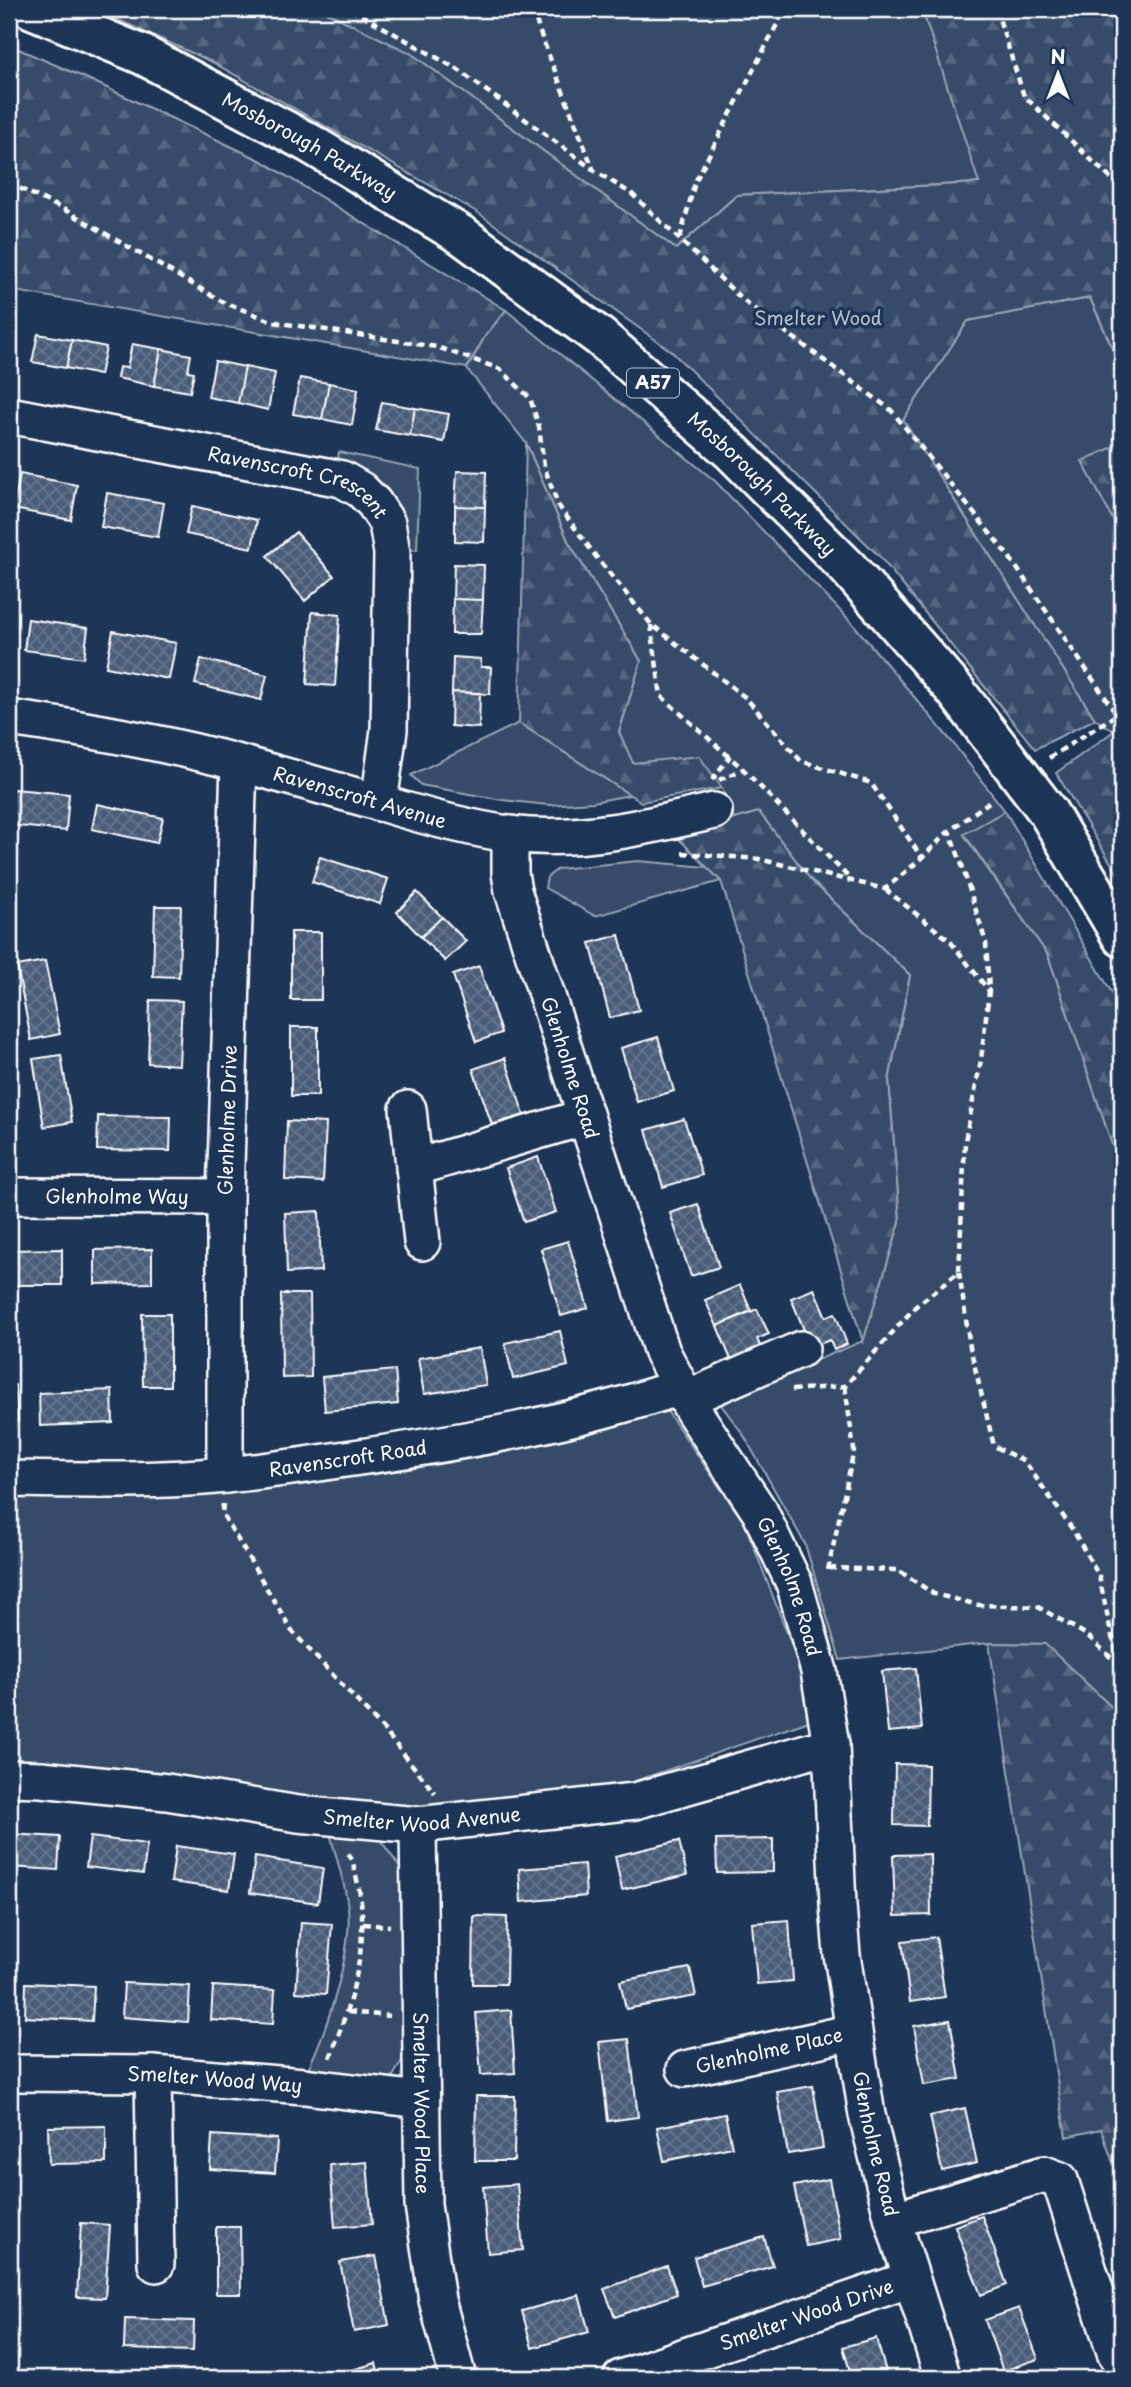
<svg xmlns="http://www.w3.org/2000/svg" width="1131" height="2387" font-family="'Playpen Sans',sans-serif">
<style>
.green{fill:#364b69;stroke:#9aa5b4;stroke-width:2}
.forest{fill:url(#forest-firs);stroke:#9aa5b4;stroke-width:2}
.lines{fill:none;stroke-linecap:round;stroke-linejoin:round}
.stream{stroke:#a0aab8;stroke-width:9}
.building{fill:url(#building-cross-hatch);stroke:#fff;stroke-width:2}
.minor-casing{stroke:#fff;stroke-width:40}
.highway-casing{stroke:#fff;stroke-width:44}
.path{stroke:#fff;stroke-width:4.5;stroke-dasharray:7 5;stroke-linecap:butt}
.minor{stroke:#1d3557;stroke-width:35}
.highway{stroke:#1d3557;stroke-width:38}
.labels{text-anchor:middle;stroke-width:7;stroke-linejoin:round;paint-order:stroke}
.shield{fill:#1d3557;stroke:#bbc2cd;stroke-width:2}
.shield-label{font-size:18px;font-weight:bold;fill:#fff}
.street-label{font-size:19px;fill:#fff;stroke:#1d3557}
.park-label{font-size:19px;fill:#b9c0ca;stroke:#1d3557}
</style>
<defs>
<pattern id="forest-firs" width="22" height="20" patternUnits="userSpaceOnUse" patternTransform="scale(1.75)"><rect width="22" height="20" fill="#364b69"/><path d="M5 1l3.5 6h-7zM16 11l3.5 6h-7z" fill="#546680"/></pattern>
<pattern id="building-cross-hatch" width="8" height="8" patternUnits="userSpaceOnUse" patternTransform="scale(1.75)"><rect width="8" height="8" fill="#4a5d79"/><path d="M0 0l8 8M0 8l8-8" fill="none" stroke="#65758d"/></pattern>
</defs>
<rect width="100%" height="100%" fill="#1d3557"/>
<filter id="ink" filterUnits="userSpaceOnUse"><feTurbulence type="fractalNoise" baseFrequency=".0143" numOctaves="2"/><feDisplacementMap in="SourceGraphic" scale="14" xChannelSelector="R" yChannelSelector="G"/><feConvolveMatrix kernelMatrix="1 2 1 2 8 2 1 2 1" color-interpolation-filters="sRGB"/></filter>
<g filter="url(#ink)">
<path class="green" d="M320,9h602l58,174 -243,12 -61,54 -264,-195z
M1090,298l32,71v74l-39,19 39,75v206l-8,-12 -19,-12 -192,-299 64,-99z
M506,310l209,171 138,143 99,118 53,69 -41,24 84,120 74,219v707l-77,-237 -56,-1 -149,17 -35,-116 -62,-110 -25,-33 145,-60 37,-119 -11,-142 21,-105 -99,-95 -52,-68 -25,7 -12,-31 -89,-24 -14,-31 22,-72 -73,-120 -42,-98 -59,-74 18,-33z
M339,452l81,17 -3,81 -14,-1 -66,-84z
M519,723l111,72 -37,7 -45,3 -46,-5 -81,-15 -10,-10z
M638,861l69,6 14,14 -126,35 -50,-28 2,-11 11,-8z
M667,1411l78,113 54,140 13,56 -203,70 -187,22 -294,-38 -119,-5v-276l382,-27z
M329,1829l50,9 25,35v184l-16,28 -83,-10c20,-39 48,-123 43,-167 -3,-26 -13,-53 -19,-79z"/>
<path class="forest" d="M94,9h226l92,45 264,195 61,-54 242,-12 -57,-174h200v360l-32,-71 -122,23 -65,99 192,299 -60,30 -154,-191 -210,-207 -194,-139 -265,-150z
M9,45l79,34 172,81 246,150 -21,26 -18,32 -458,-78z
M526,443l42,98 73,120 -22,71 14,31 66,-7 23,32 -81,14 -122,-79z
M1122,443v94l-40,-76z
M1114,731l8,12v138l-66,-108z
M1005,811l117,199v164l-74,-219 -84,-121z
M759,812l52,68 99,95 -21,105 11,142 -37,120 -142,-461 -45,-45z
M989,1643l56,1 74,70 1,156 2,11v307l-21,-59 -35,8z"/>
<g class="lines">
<path class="stream" d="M1110,9l12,25"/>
</g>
<path class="building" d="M38,334l34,6 -6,28 -34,-6z
M72,340l34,7 -6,28 -34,-7z
M132,344l29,5 -7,37 -37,-8 2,-11 8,1z
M161,349l30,6 -3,16 6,1 -4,20 -36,-6z
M215,361l30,6 -7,36 -30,-6z
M245,367l30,6 -7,37 -30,-7z
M300,378l29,5 -7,36 -29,-5z
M329,383l29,6 -6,36 -30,-6z
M382,402l33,6 -5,28 -34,-6z
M415,408l34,6 -5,28 -34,-6z
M457,471l29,1 -1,35 -30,-1z
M20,474l57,11 -6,35 -58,-11z
M107,493l57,10 -6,34 -57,-10z
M192,506l65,14 -5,28 -66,-14z
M455,506l30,1 -1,35 -29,-1z
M296,532l38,44 -29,25 -38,-45z
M454,564l30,1 -1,35 -30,-1z
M453,599l30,1 -2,34h-29z
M312,612l28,3 -5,71 -28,-2z
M28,619l60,9 -4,30 -60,-8z
M113,631l63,12 -7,36 -63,-12z
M453,657l28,2v8h10l-1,27 -38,-2z
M201,659l66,16 -6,25 -66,-16z
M452,692l28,1 -1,35 -28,-2z
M13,789l56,5 -3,37 -57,-6z
M97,804l66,14 -6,25 -65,-14z
M320,857l68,22 -8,25 -68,-22z
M417,892l25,25 -21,20 -24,-25z
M155,906h26l-2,71 -26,-1z
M442,917l24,24 -21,20 -24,-24z
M291,932h30v68h-30z
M619,935l20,75 -29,8 -20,-75z
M45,961l15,73 -29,6 -14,-74z
M479,966l22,67 -25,9 -23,-67z
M150,1000l32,1 -3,64 -31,-2z
M291,1027h27v69h-27z
M658,1037l16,54 -37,11 -16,-54z
M61,1055l11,67 -28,5 -11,-68z
M505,1058l19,57 -32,10 -19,-56z
M98,1116l73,1 -1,34 -73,-1z
M684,1119l18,56 -39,12 -17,-57z
M287,1121l39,2 -3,59 -38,-2z
M538,1157l18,55 -32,10 -18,-54z
M698,1204l21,63 -28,9 -21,-63z
M319,1211l2,60 -34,2 -2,-60z
M568,1241l20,67 -27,8 -20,-67z
M62,1249v36h-53v-35z
M152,1249v34l-57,1v-34z
M740,1285l11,26 -34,15 -12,-26z
M814,1289l12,28 9,-4 12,31 -13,6 -4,-10 -19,7 -20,-49z
M281,1294h29l1,83 -29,1z
M757,1309l12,25 -12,5 7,16 -30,12 -17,-41z
M142,1314h28v72h-27z
M560,1331l8,35 -55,13 -8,-36z
M480,1348l6,37 -62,9 -6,-36z
M395,1370l3,34 -73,7 -3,-34z
M9,1385h6l3,36 -9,1z
M112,1390l1,33 -73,3 -1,-33z
M916,1668l6,61 -34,3 -6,-61z
M895,1764l33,1 -1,61 -33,-1z
M9,1834l51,3 -2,33 -49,-3z
M90,1837l57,7 -4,30 -57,-7z
M773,1839v33l-56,1 -1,-33z
M679,1841l8,34 -65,15 -7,-34z
M176,1846l58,8 -5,36 -58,-8z
M930,1854l1,61 -36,1 -2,-61z
M255,1857l68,11 -5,35 -68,-10z
M584,1864l2,32 -65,6 -2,-33z
M474,1916l33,1 -1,67h-33z
M789,1920l4,61 -36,3 -5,-61z
M301,1922l31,2 -6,70 -30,-2z
M936,1937l9,60 -35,5 -8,-61z
M690,1968l6,28 -70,13 -6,-28z
M26,1983l68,3 -2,35 -67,-4z
M124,1983l66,3 -2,36 -66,-5z
M213,1986l62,4 -2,34 -62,-4z
M511,2010l4,63 -34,2 -5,-62z
M950,2020l10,59 -36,6 -10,-59z
M629,2039l9,78 -30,4 -9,-79z
M813,2086l10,62 -35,6 -11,-62z
M476,2096h39l-1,65h-39z
M965,2108l12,55 -35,8 -12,-55z
M725,2114l7,33 -68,14 -7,-34z
M106,2126v37l-57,1 -1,-37z
M212,2135l65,4 -2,34 -65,-4z
M367,2162l5,62 -37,3 -5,-62z
M829,2179l12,60 -35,7 -12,-60z
M517,2184l6,66 -35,3 -5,-66z
M982,2216l25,69 -26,10 -26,-69z
M81,2223l29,2 -5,73 -28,-1z
M216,2227h24l1,67h-25z
M764,2237l9,29 -71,20 -8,-29z
M376,2256l13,69 -35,7 -14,-70z
M667,2266l10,28 -62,23 -11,-28z
M579,2295l10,37 -57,16 -10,-37z
M1019,2308l19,51 -35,12 -18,-51z
M125,2319l69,2 -1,30 -69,-2z
M876,2338l12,40h-36l-9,-31z
M376,2363l4,15h-56z"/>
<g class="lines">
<defs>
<g id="minor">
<path id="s1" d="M9,415l333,64 19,11 13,13 13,20 5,30 -3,177 -10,73"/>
<path id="s2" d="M9,718c78,11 158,25 234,46 46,13 92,26 138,39 42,13 85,25 128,31 69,9 138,-7 205,-23"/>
<path id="s3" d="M510,834v39l3,18 149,461 30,57 68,103 34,71 25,88 12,74 7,160 4,50 25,160 26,105 50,158"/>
<path d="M408,1109l14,133"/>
<path d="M414,1168l171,-51"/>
<path id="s4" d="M9,1196l216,1"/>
<path d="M686,1399l115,-50"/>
<path id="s5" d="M225,1475v-278l14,-434"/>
<path id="s6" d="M9,1479c72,1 146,3 217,-4 43,-4 85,-11 127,-17 110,-16 221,-35 327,-71"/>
<path id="s7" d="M9,1778l32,1 126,13 131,22 120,11 217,-24 196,-56"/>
<path id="s8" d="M418,1825l5,380 14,95 21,78"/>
<path id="s9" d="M685,2069l168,-37"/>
<path id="s10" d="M9,2073l144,1 151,12 116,14"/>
<path d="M153,2074l3,190"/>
<path d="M893,2220l151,-46 16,6 56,175"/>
<path id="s11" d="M621,2378l290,-99"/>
</g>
<g id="highway">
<path id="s12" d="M32,9l111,46 166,88 154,93 137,101 132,115 116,116 107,122 93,122 74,125"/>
</g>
</defs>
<use href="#minor" class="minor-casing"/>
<use href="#highway" class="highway-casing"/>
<path class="path" d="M351,9l106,60 138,102 37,23 112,107 147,109 119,148 112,164
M533,9l6,21 55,141
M996,9l28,87 98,93
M9,183l56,27 158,92 51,20 163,25 63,22 30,29 9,29 5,39 14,39 39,53 54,66 95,74 55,63 70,22 51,75
M680,238l15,-56 90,-173
M651,625l10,71 82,73 109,112
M1049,758l73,-47
M712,780l18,-24
M719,780l24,-11
M682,853l77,6 126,30 37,-31 27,-27 40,-29
M885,889l65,52 39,50
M959,1272l11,75 24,99 31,16 48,68 26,46 13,61 10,32
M792,1390l53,-4 71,-80 43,-34 6,-131 16,-81 8,-69 -3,-48 -25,-81 -12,-31
M223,1504l-1,9 70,118 92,99 51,63
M829,1568l69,2 36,24 45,11 59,2 49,28 33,31
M828,1570l26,-120 -9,-64
M363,1924l27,2
M348,2012l41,4
M330,2058c22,-59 43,-119 26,-182 -2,-9 -3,-18 -10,-25"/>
<use href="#minor" class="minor"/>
<use href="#highway" class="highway"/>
</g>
</g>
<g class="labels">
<rect class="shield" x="627" y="368.5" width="52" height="29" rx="5"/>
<g class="shield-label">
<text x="653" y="389">A57</text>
</g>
<g class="street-label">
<text dy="7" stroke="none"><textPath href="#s12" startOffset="310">Mosborough Parkway</textPath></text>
<text dy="7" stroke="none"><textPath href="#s12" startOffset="877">Mosborough Parkway</textPath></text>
<text dy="7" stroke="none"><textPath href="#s1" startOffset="299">Ravenscroft Crescent</textPath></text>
<text dy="7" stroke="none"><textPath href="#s2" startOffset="360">Ravenscroft Avenue</textPath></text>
<text dy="7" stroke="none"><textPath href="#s3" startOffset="243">Glenholme Road</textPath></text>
<text dy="7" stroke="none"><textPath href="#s5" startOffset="355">Glenholme Drive</textPath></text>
<text dy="7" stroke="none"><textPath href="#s4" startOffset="108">Glenholme Way</textPath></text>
<text dy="7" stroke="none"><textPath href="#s6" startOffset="340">Ravenscroft Road</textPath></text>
<text dy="7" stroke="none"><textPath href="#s3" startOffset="810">Glenholme Road</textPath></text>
<text dy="7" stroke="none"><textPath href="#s7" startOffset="416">Smelter Wood Avenue</textPath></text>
<text dy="7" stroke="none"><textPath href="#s9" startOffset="86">Glenholme Place</textPath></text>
<text dy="7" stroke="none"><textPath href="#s10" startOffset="206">Smelter Wood Way</textPath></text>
<text dy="7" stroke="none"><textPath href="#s8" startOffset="278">Smelter Wood Place</textPath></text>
<text dy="7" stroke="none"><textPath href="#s3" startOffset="1377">Glenholme Road</textPath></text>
<text dy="7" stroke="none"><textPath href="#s11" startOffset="196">Smelter Wood Drive</textPath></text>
</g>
<g class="park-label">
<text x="818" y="325">Smelter Wood</text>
</g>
</g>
<rect width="1131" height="2387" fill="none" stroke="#1d3557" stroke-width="35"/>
<rect x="18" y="18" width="1096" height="2352" fill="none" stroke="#fff" stroke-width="2.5" filter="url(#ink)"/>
<g transform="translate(1058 74)" stroke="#1d3557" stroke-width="5" paint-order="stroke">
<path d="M0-5L12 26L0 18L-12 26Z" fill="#ffffff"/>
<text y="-10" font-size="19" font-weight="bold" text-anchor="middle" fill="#ffffff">N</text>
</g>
</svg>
